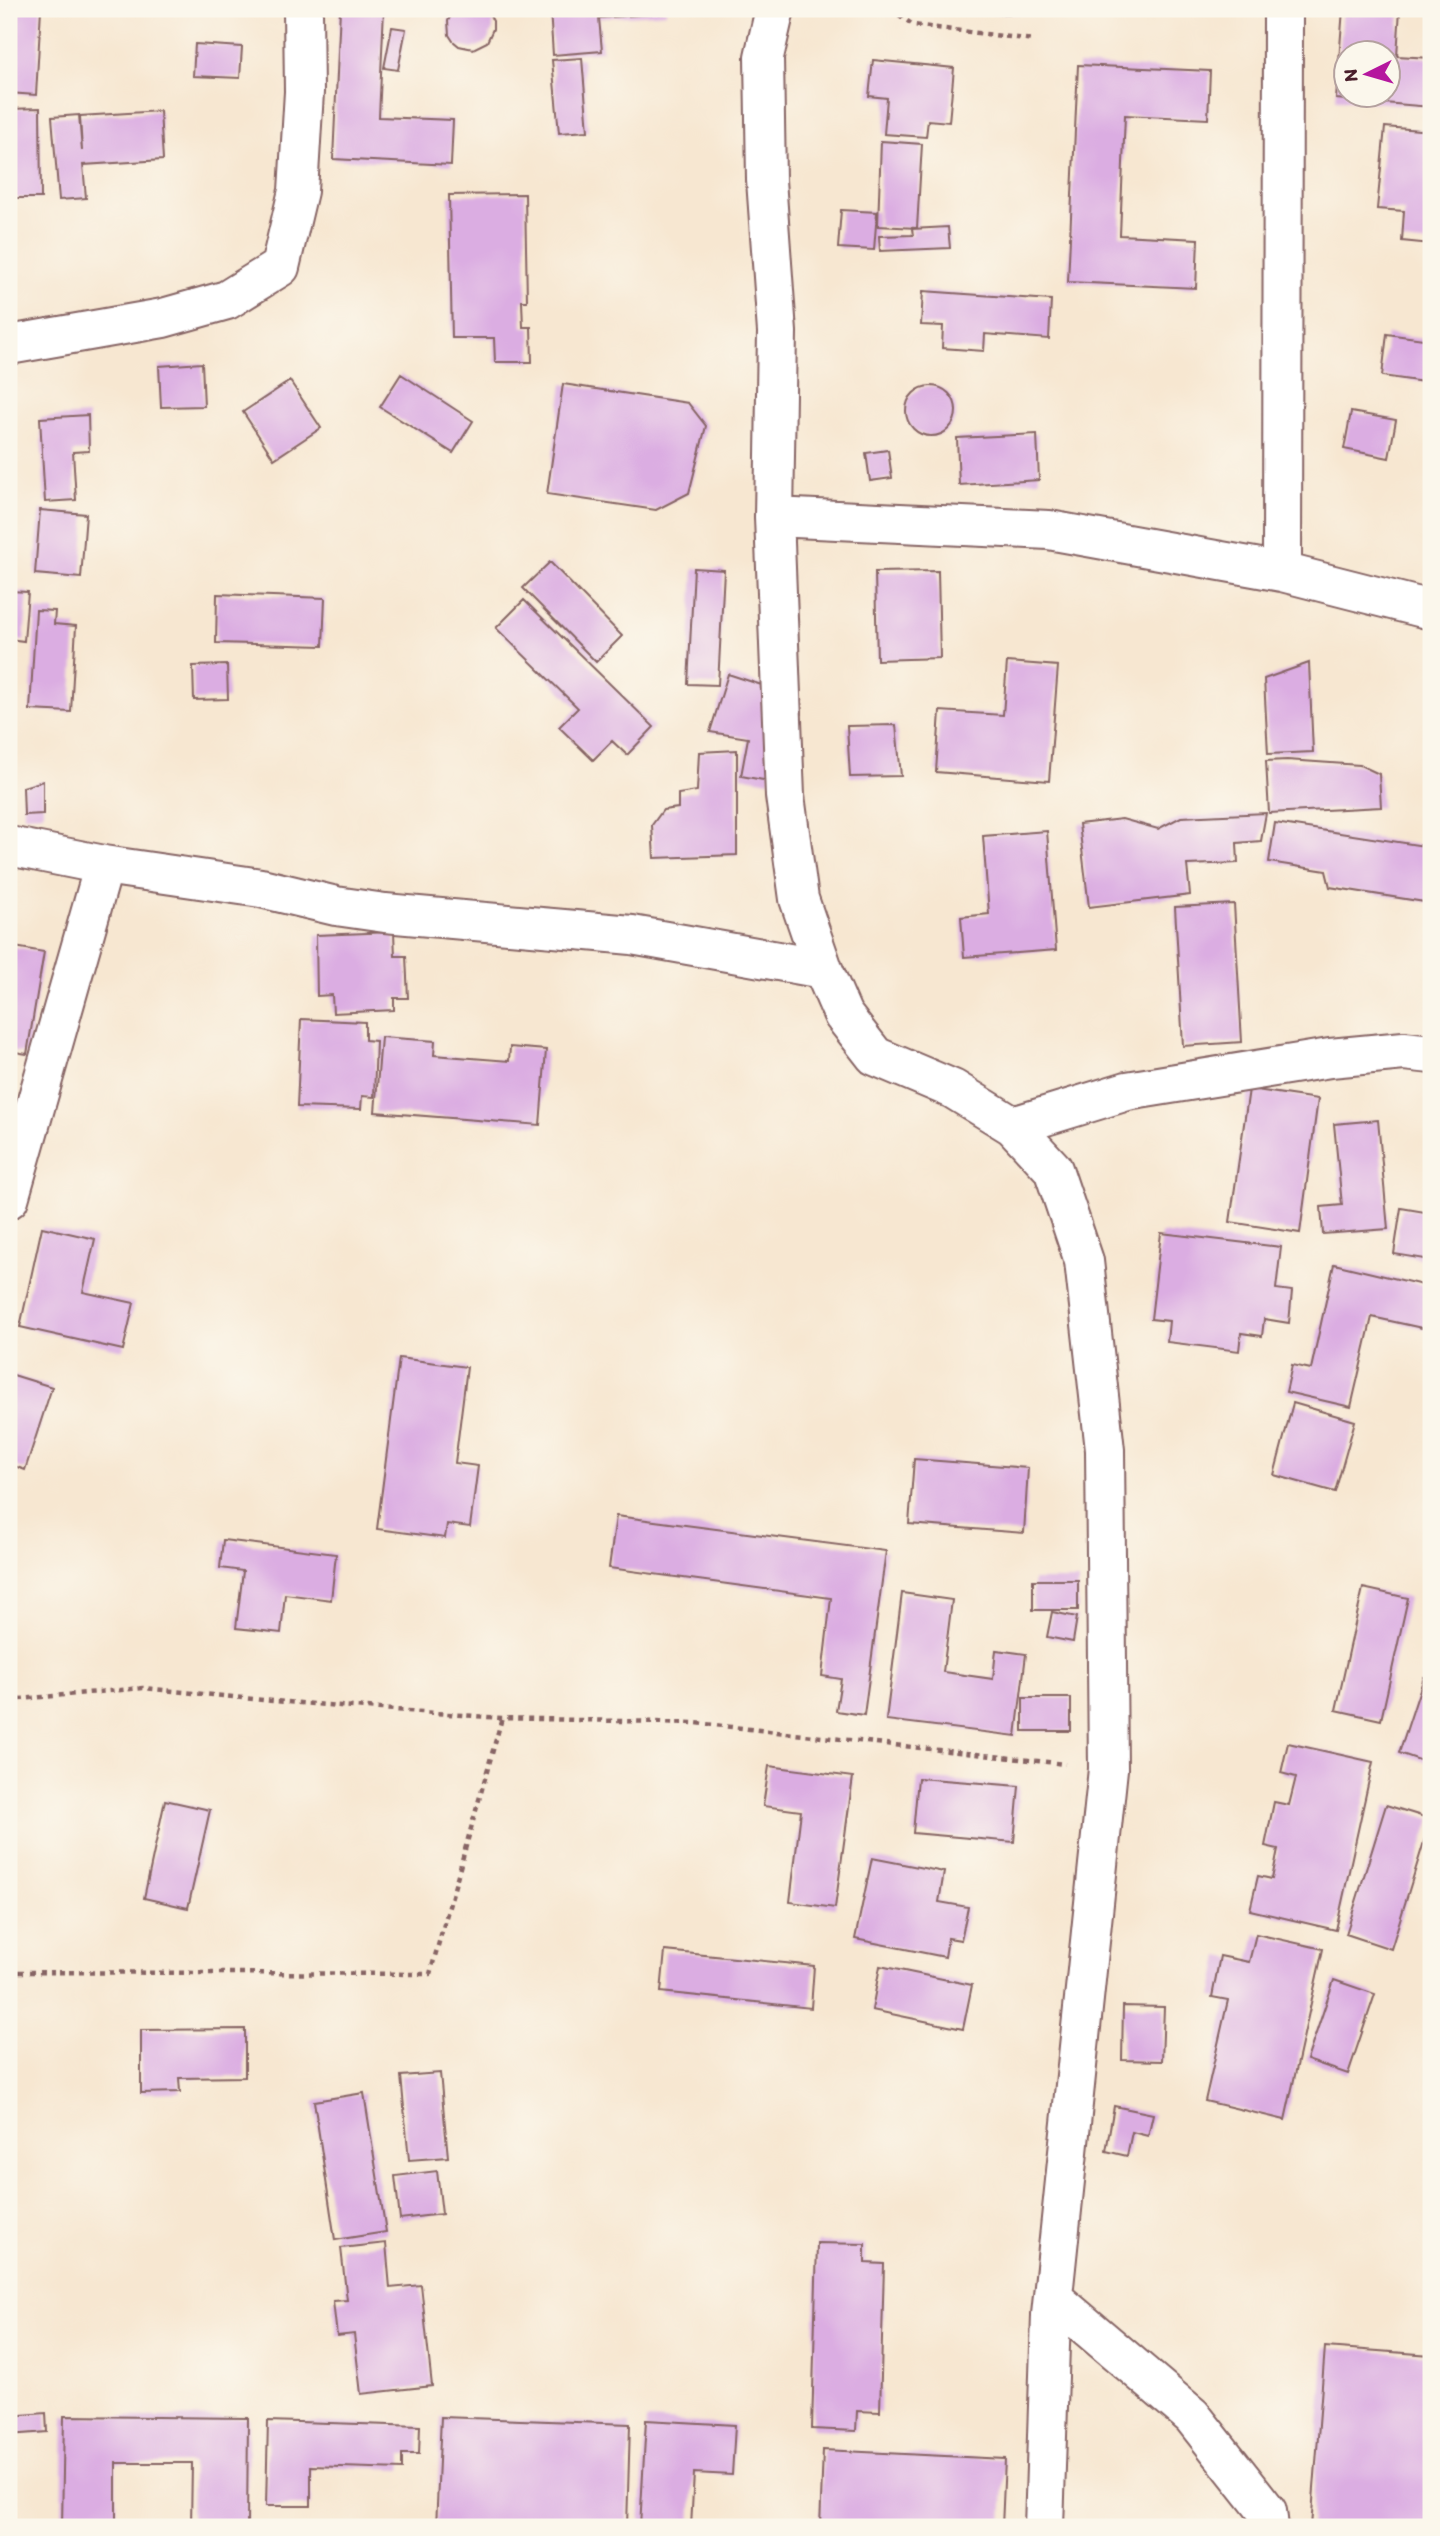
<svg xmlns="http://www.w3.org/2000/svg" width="1440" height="2536" font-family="Itim,sans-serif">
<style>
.building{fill:#dbade2;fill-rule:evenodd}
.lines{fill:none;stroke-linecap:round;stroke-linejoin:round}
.minor-casing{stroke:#876565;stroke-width:42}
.path{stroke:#876565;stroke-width:4.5;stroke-dasharray:5 5;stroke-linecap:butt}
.minor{stroke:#fff;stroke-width:38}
</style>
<rect width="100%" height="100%" fill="#fbf7ec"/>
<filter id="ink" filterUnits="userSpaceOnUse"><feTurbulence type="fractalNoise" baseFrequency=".0143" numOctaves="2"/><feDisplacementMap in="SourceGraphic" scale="14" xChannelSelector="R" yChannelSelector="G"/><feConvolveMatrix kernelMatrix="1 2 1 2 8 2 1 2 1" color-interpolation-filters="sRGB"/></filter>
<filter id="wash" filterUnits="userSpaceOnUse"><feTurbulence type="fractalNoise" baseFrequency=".00686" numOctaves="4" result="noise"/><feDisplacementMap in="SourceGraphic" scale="28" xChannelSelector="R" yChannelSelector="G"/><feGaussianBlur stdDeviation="1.57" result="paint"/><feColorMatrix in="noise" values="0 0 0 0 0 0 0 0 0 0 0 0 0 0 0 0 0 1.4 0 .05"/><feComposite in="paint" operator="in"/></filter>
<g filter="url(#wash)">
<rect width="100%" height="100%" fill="#f7e7d1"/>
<g id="blocks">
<path class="building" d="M9,9h32l-5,86 -27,-2z
M340,9h44l-5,108 74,3 -2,45 -118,-6z
M454,9h32l7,12v8l-6,13 -14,7 -14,-3 -6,-5 -4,-6 -1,-14z
M550,9h116v4l-67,5 3,33 -49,4z
M984,9h65v5l-66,-1z
M1343,9h57l-3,47 34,2v49l-95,-8zM1346,52h42v42h-42z
M392,27l14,2 -8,41 -14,-2z
M195,44l47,3 -2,31 -47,-2z
M582,58l6,73 -29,2 -7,-73z
M873,60l81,8 -5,54 -21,-2 -2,17 -42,-3 3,-36 -18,-2z
M1078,65l132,6 -2,48 -83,-4 -5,120 78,4 -2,49 -128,-6z
M40,108l1,90h-32v-89z
M160,111l3,49 -80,5 3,33 -27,2 -7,-83 27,-2 3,36 -2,-35z
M1385,127l46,4v113l-29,-3 2,-30 -27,-2z
M881,141l41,3 -5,84 -39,-2z
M525,194l2,107h-5l1,26h8l1,35h-37l-1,-24h-42l-3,-143z
M841,210l36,2 -3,38 -36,-2z
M948,227l2,21 -70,3 -1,-15 34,-1 -1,-6z
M923,291l128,9 -2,39 -64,-5 -1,17 -42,-3 1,-22 -22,-1z
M1387,334l44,6v43l-49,-7z
M202,363l2,43 -43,1 -2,-41z
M401,374l72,47 -20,32 -73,-46z
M290,381l31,47 -47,31 -31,-47z
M563,384l125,19 18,23 -17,67 -33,17 -109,-16z
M906 411a25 25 0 1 1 50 0a25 25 0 1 1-50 0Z
M1351,412l45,8 -7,38 -45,-9z
M88,415l1,36 -16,1 3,48 -31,2 -5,-84z
M1037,434l2,46 -80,5 -2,-47z
M888,450l4,28 -22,3 -4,-28z
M40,510l46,4 -5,64 -46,-4z
M550,562l72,74 -26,26 -73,-74z
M694,568l30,2 -6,115 -30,-1z
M938,571l2,87 -63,2 -2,-88z
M9,591l19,1 -4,49 -15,-2z
M217,594l108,4 -2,48 -107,-3z
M524,600l130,127 -27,28 -15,-14 -19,19 -34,-33 19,-19 -82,-80z
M36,610l19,1 -1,13 22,2 -5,86 -41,-2z
M1007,662l51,4 -9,115 -113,-9 4,-61 63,4z
M1309,663l4,89 -45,2 -4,-75z
M227,665l1,34 -34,1 -1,-34z
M728,674l49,16 -8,91 -28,-5 7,-38 -38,-6z
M896,725l5,51 -51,1 -3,-51z
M737,750v105l-83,3 -2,-33 11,-15 15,-2v-14l19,-3 2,-39z
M1287,760l73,5 19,9 2,33 -112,6 -3,-52z
M43,781v33l-19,1 -1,-28z
M1266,813l-5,28 -24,2 1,20 -51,2 3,30 -101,12 -10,-83 43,-5 36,10 23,-12z
M1275,823l156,24v56l-101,-16 -4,-16 -57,-9z
M1047,831l9,119 -92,7 -3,-40 28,-3 -6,-78z
M1234,904l8,138 -59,4 -8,-139z
M394,932l1,24h11l2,42h-14v12l-61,3 -1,-18 -15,1 -1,-61z
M9,946l35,6 -17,102 -18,-3z
M301,1019l64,3v18l11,1 -2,56 -12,-1 -1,13 -64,-2z
M381,1037l54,4 -1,14 75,6 1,-14 36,3 -6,75 -165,-13z
M1249,1089l69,10 -18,134 -70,-11z
M1378,1120l10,109 -65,5 -2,-27 21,-2 -8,-81z
M1401,1208l30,5v47l-37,-6z
M42,1227l53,12 -12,53 51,11 -11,47 -103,-23z
M1161,1233l120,14 -5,42 16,2 -3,32 -25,-4 -2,17 -21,-3 -2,18 -72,-9 2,-21 -18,-2z
M1334,1264l97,23v43l-59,-13 -21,90 -65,-15 6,-27 19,4z
M399,1358l68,9 -12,96 23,3 -8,61 -23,-3 -2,14 -68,-9z
M10,1374l42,13 -27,83 -16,-6z
M1293,1403l62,18 -20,71 -61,-17z
M914,1459l114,9 -4,65 -115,-9z
M616,1516l270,35 -22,164 -28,-4 5,-32 -19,-3 9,-78 -222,-30z
M223,1540l113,14 -5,46 -46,-6 -4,39 -45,-5 7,-57 -23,-3z
M1033,1580h45v30h-45z
M1363,1588l45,10 -27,122 -45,-10z
M902,1593l50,7 -9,72 50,7 3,-29 30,4 -10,82 -130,-16z
M1052,1612l25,5 -4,25 -26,-5z
M1424,1677l7,3v84l-32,-11z
M1023,1698h48v33h-48z
M1288,1743l85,19 -37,168 -86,-20 8,-34 14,3 6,-30 -13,-3 9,-44 15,3 7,-28 -15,-4z
M769,1766l84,11 -18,131 -45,-6 11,-91 -38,-5z
M918,1778l101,8 -5,56 -101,-9z
M165,1800l45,10 -22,98 -44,-10z
M1386,1805l45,14 -40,130 -45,-15z
M872,1858l72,14 -5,30 29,5 -7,33 -13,-2 -3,19 -90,-18z
M1256,1934l67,15 -38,171 -80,-19 23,-101 -16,-3 8,-41 29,6z
M665,1951l149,15 -3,42 -150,-16z
M880,1966l92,19 -9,44 -91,-19z
M1334,1980l41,14 -27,80 -41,-14z
M1123,2006l41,1 -2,54 -40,-1z
M245,2029v48l-66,1 1,14 -39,1v-63z
M440,2073l8,84 -39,3 -8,-84z
M364,2093l22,139 -51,8 -21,-139z
M1114,2106l39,8 -5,22 -16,-4 -5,24 -21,-5z
M437,2171l5,43 -42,5 -5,-43z
M386,2243l4,45 31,-3 11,101 -71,8 -7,-60 -17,2 -4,-35 14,-1 -6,-52z
M817,2243l48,1v19l19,1 -4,148 -23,-1 -1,20 -44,-2z
M1325,2347l106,8v172h-120z
M46,2413l1,19 -38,3v-19z
M64,2416l184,2 -1,109h-56l1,-64h-76v64h-54z
M441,2417l189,7 -3,103h-191z
M646,2420l89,5 -3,50 -38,-2 -3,54h-51z
M268,2421l152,5 -1,28h-17v15l-91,-3v40h-45z
M823,2450l182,9 -3,68h-182z"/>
</g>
</g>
<g filter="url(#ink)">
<use href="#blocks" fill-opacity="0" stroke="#876565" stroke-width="2"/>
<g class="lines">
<defs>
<path id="minor" d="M775,9l-11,48 2,123 11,152 -3,185 11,279 14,103 24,70 20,46 32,41 78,33 60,37 40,43 31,92 21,189 3,319 -57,546 -7,212
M9,345l154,-27 64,-18 53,-33 18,-76 6,-99 -1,-83
M774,517l275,13 233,42 149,38
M1282,572l1,-563
M9,846l95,19 157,23 75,18 49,7 247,22 191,34
M1013,1126l114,-35 203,-33 74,-7 27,3
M9,1199l95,-334
M1053,2298l139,118 75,95 2,16"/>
</defs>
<use href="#minor" class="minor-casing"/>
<path class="path" d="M891,9l22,16 121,15
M9,1700l134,-12 130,13 229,17 194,5 369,41
M9,1972l421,2 72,-256"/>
<use href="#minor" class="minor"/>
</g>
</g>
<rect width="1440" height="2536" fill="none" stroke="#fbf7ec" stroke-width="35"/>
<g transform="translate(1367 74) rotate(265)"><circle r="33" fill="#fbf7ec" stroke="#b4a19f" stroke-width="2"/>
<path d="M0-5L12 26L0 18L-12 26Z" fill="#b5179e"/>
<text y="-10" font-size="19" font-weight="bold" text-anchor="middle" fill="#4a1f2b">N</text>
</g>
</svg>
